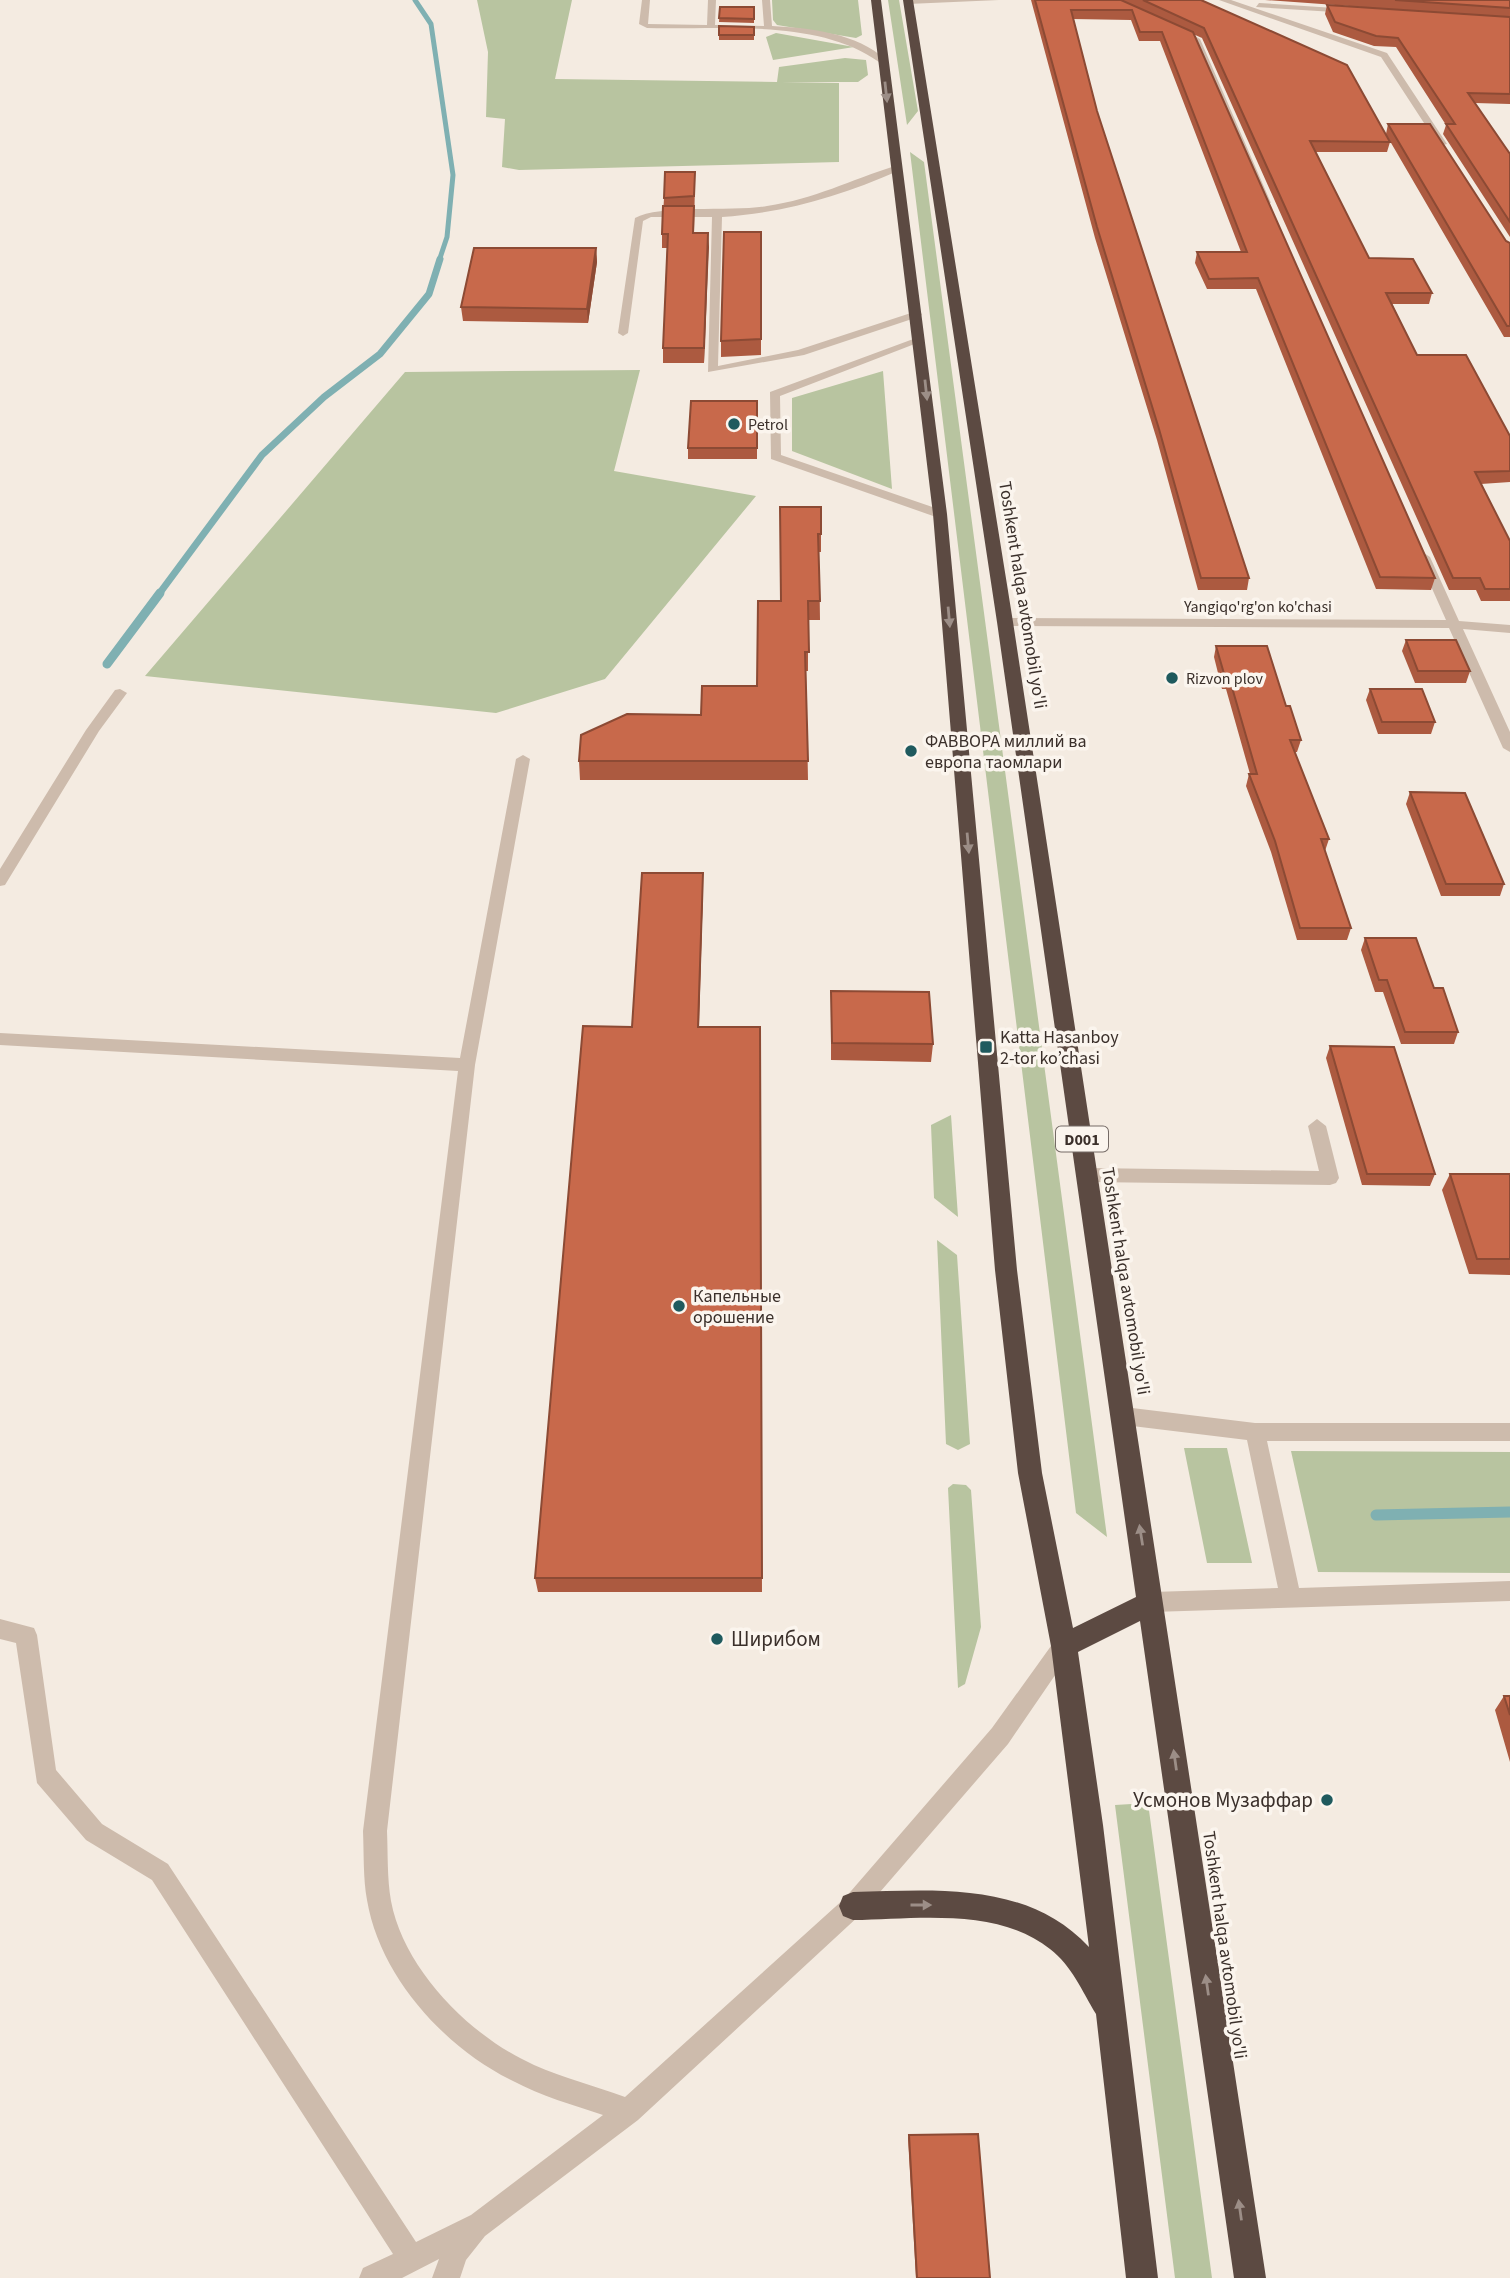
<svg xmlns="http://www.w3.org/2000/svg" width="1510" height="2278" viewBox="0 0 1510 2278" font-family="'Source Sans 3',sans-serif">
<rect width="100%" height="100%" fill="#f4ebe1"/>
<!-- green -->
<path fill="#b8c4a0" d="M477,0h95l-17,79 222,3 2,-15 66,-9 21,2 2,15 -10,7h-76l57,1v79l-320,8 -17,-3 3,-48 -19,-2 2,-65z
M772,0h86l4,35 -6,3 -79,-13 -4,-5z
M888,0h11l19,111 -11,14z
M776,33l78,14 -81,13 -7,-23z
M910,152l14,10 183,1375 -31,-24z
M640,370l-26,101 142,25 -151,183 -109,34 -351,-37 260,-304z
M883,371l9,118 -100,-38v-53z
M951,1115l7,102 -24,-19 -3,-73z
M937,1240l20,15 13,189 -12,6 -12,-6z
M1184,1448h43l25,115h-45z
M1291,1451l219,1v121l-192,-1z
M953,1484l13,1 5,5 10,137 -16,57 -7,4 -10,-200z
M1148,1803l64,475h-37l-60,-473z"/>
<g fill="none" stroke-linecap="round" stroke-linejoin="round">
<!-- stream-far3 -->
<path stroke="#7fb0b2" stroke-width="5" d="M415,0l16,24 22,151 -6,62 -8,24"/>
<!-- stream-far2 -->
<path stroke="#7fb0b2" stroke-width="7" d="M159,594l103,-139 62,-58 56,-43 49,-60 11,-35"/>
<!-- stream-far1 -->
<path stroke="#7fb0b2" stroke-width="9" d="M107,664l53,-71"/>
<!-- stream -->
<path stroke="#7fb0b2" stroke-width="11" d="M1376,1515l134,-3"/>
<!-- minor -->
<path fill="#cdbbac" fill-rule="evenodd" d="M642,0h8l-2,24 59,1 1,-25h8l-1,25 49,1 -2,-26h8l2,26c38,2 85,7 114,34l-7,2c-61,-44 -160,-32 -232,-34l-8,-4z
M905,0h94l-91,4z
M1219,0h12l156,53 60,91 -8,2 -58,-89z
M1259,3l91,6 4,2 -4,2 -94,-6z
M1173,27h6l21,12 71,164 -8,-2 -70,-161 -20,-9z
M895,166l3,1v4c-57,25 -114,42 -176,46l-4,149 80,-16 119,-39 5,3 -1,2 -117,39 -96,17 4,-155h-61l-8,4 -15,112 -5,3 -5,-3 17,-115c25,-14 97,-6 132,-12 48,-7 83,-26 128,-40z
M916,338l9,2 -145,56 1,59 163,56v6h-8l-165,-58 -1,-67z
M1424,553l6,4 29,64 51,4v8l-47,-4 47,103v20l-7,-4 -54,-120 -444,-2 -7,-4 7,-4 441,2 -28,-63z
M120,689l7,4 -28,38 -94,154 -5,1v-17l86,-139 29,-40z
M523,755l7,4 -55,306 -88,766c1,23 0,47 4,70 13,69 80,136 143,164 30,13 61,21 91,32l220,-199 147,-170 64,-89 8,-3 8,3 3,7 -67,98 -147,170 -223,206 -153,116 -19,24 -6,18h-28l7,-19 -37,19h-43l4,-10 30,-14 -241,-374 -66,-40 -49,-57 -21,-140 -16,-4v-20l34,9 3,7 19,135 46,54 66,40 248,378 55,-27 132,-100c-30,-10 -62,-19 -90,-34 -68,-33 -133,-104 -146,-181 -4,-22 -3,-46 -4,-69l95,-760 -458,-26v-12l460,25 56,-299z
M1317,1119l9,7 13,52 -3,5 -6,2 -242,-3 -6,-2 -3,-5 3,-5 6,-2 231,3 -11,-45z
M1124,1407l131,16h255v18h-243l32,147 211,-7v20l-358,11 -8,-3 -3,-7 3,-7 8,-3 126,-4 -31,-148 -123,-15 -7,-3 -3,-6 3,-6z"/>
<!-- highway -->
<path fill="#5c4a42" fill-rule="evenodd" d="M871,0h10l66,514 70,756 25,203 31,155 63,-31 -139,-975 -94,-622h10l100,622 253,1656h-32l-94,-657 -62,31 25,173 55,453h-32l-30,-264c-14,-23 -24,-48 -46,-65 -52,-42 -134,-30 -197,-29l-10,-4 -4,-10 4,-10 10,-4c83,-2 174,-11 236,55l-38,-301 -33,-173 -23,-203 -62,-756z"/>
</g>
<!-- wall -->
<path fill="#ac5a40" d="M1031,0h170l185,134 2,-10 118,117 4,2v94h-6l-117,-201 3,6 -3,10h-72l54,106 63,35 -3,11h-37l25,51 93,81v46l-29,2 29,57v60h-29l-5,-11h-27l-247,-552 -9,-4 242,544 -4,12 -55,-1 -120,-300h-49l-12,-26 2,-11h44l-81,-211h-21l-8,-21 -58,-1 24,92 152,467 -2,12h-49l-41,-150 -62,-202z
M1265,0h245v104l-35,-1 35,51v83l-67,-103 3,-9 -50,-78 -22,-1 -41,-14 -8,-18 2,-9 36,2z
M720,7h34v16l-35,-1z
M719,26l35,1v13h-35z
M695,182l-1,51h14l-4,130h-41v-15l4,-100h-5v-14l2,-36z
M761,232v123l-40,2v-16z
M596,248l1,14 -9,61 -125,-2 -2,-14z
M757,401v58h-69v-11z
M780,507l41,27v18h-2l1,68h-12v51h-2l2,109h-228l-1,-19 122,-46 56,-29 24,-85z
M1406,640l64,31 -4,12h-51l-13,-32z
M1216,646l70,60 15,34 -4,12h-3l35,87 -4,12 26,77 -4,12h-50l-26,-88 -25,-66 3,-12h1l-24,-85h-4l-8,-32z
M1370,689l65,33 -4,12h-53l-12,-34z
M1410,792l94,92 -4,12h-59l-35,-92z
M703,873v17l-4,137h61l2,565h-224l-3,-14 97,-551z
M1365,938l69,50 24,44 -4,12h-53l-18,-52h-8l-14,-42z
M831,991l102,53 -2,18 -100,-2z
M1330,1046l105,128 -5,12 -68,-1 -36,-127z
M1450,1174h60v101l-41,-1 -27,-84z
M1504,1696h6v66l-15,-52z
M909,2135l81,143h-74l-8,-140z"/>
<!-- shaded-wall -->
<path fill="#8c4a34" d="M708,233l1,14 -5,116v-15z
M596,248l1,14 -9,61 -1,-14z
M703,873v17l-5,153v-16z"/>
<!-- building -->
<path fill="#c8694b" stroke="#8c4a34" stroke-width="2" d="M1035,0h86l72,32 242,546 -55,-1 -122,-299 -49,1 -12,-27h50l-85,-220h-22l-8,-22h-61l26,101 152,467h-48l-42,-149 -62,-202z
M1143,0h58l146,65 43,77 -80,-1 59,117 44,1 19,34h-46l31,62h49l44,81v35l-35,1 35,69v48h-25l-5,-11h-27l-249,-550z
M1395,0h115v8z
M1327,5l183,12v77l-42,-1 42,61v68l-64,-98h9l-57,-86 -22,-2 -41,-14z
M720,7h34v12l-35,-1z
M719,26l35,1v8h-35z
M1388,124h42l76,117 4,2v83h-3z
M665,172h30l-1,24 -30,2z
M663,206h31l-1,27h15l-4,115h-41l5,-114h-6z
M724,232h37v107l-40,2z
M474,248h122l-9,61 -126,-2z
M691,401h66v47h-69z
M780,507h41v27h-3l2,67h-12l1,51h-4l3,109h-229l2,-26 46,-21 74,1 1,-29h55l1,-85h23z
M1406,640h50l14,31h-52z
M1216,646h51l19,60h4l11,34h-11l39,99h-8l30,89h-51l-25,-87 -26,-67h8l-28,-97h-4z
M1370,689h52l13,33h-53z
M1410,792l55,1 39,91h-58z
M642,873h61l-5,154h62l2,551h-227l48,-552 49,1z
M1365,938h51l18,50h9l15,44h-53l-18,-52h-8z
M831,991l98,1 4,52 -101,-1z
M1330,1046l64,1 41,127h-68z
M1450,1174h60v85h-33z
M1504,1696h6v19z
M978,2134l12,144h-73l-8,-143z"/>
<!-- one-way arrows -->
<defs><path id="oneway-solid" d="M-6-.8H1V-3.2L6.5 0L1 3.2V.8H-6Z" transform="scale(1.75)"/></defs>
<g fill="#9c8e87">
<use href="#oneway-solid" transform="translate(886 92) rotate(84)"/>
<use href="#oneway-solid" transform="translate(926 390) rotate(84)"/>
<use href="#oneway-solid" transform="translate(949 617) rotate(85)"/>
<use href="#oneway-solid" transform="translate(968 843) rotate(85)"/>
<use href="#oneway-solid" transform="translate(1141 1535) rotate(-99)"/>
<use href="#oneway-solid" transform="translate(1175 1760) rotate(-98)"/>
<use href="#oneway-solid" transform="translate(921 1905)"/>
<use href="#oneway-solid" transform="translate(1207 1985) rotate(-98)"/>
<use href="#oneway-solid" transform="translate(1240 2210) rotate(-98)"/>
</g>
<!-- markers -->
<g fill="#1f5a5e" stroke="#fbf5ee" stroke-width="2.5">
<circle cx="734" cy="424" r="7"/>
<circle cx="1172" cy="678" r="7"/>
<circle cx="911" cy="751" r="7"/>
<rect x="979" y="1040" width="14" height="14" rx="3.5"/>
<circle cx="679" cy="1306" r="7"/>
<circle cx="717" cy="1639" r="7"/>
<circle cx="1327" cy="1800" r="7"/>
</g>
<g text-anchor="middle" stroke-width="7" stroke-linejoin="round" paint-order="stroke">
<!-- far-poi labels -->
<g font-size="16" fill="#3b302b" stroke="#fbf5ee" text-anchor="start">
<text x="748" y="430">Petrol</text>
<text x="1186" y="684">Rizvon plov</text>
</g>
<!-- far-street labels -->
<g font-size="16" fill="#3b302b" stroke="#fbf5ee">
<text x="1258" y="612">Yangiqo'rg'on ko'chasi</text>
</g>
<!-- shield labels -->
<rect fill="#fbf5ee" stroke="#756b66" stroke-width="2" x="1056" y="1126.5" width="52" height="25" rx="5"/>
<g font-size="16" font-weight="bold" fill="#3b302b">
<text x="1082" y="1145">D001</text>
</g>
<!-- street labels -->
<g font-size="18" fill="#3b302b" stroke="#fbf5ee">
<text transform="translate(1023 595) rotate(81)" y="6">Toshkent halqa avtomobil yo'li</text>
<text transform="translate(1126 1281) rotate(81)" y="6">Toshkent halqa avtomobil yo'li</text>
<text transform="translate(1225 1945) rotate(82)" y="6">Toshkent halqa avtomobil yo'li</text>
</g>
<!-- poi labels -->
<g font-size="18" fill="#3b302b" stroke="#fbf5ee" text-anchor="start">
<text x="925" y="747">ФАВВОРА миллий ва<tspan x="925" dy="21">европа таомлари</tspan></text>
<text x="1000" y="1043">Katta Hasanboy<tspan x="1000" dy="21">2-tor ko’chasi</tspan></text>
<text x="693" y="1302">Капельные<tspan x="693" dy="21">орошение</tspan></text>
</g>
<!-- near-poi labels -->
<g font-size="21" fill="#3b302b" stroke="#fbf5ee" text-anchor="start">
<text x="731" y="1646">Ширибом</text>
<text x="1313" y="1807" text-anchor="end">Усмонов Музаффар</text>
</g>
</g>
</svg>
